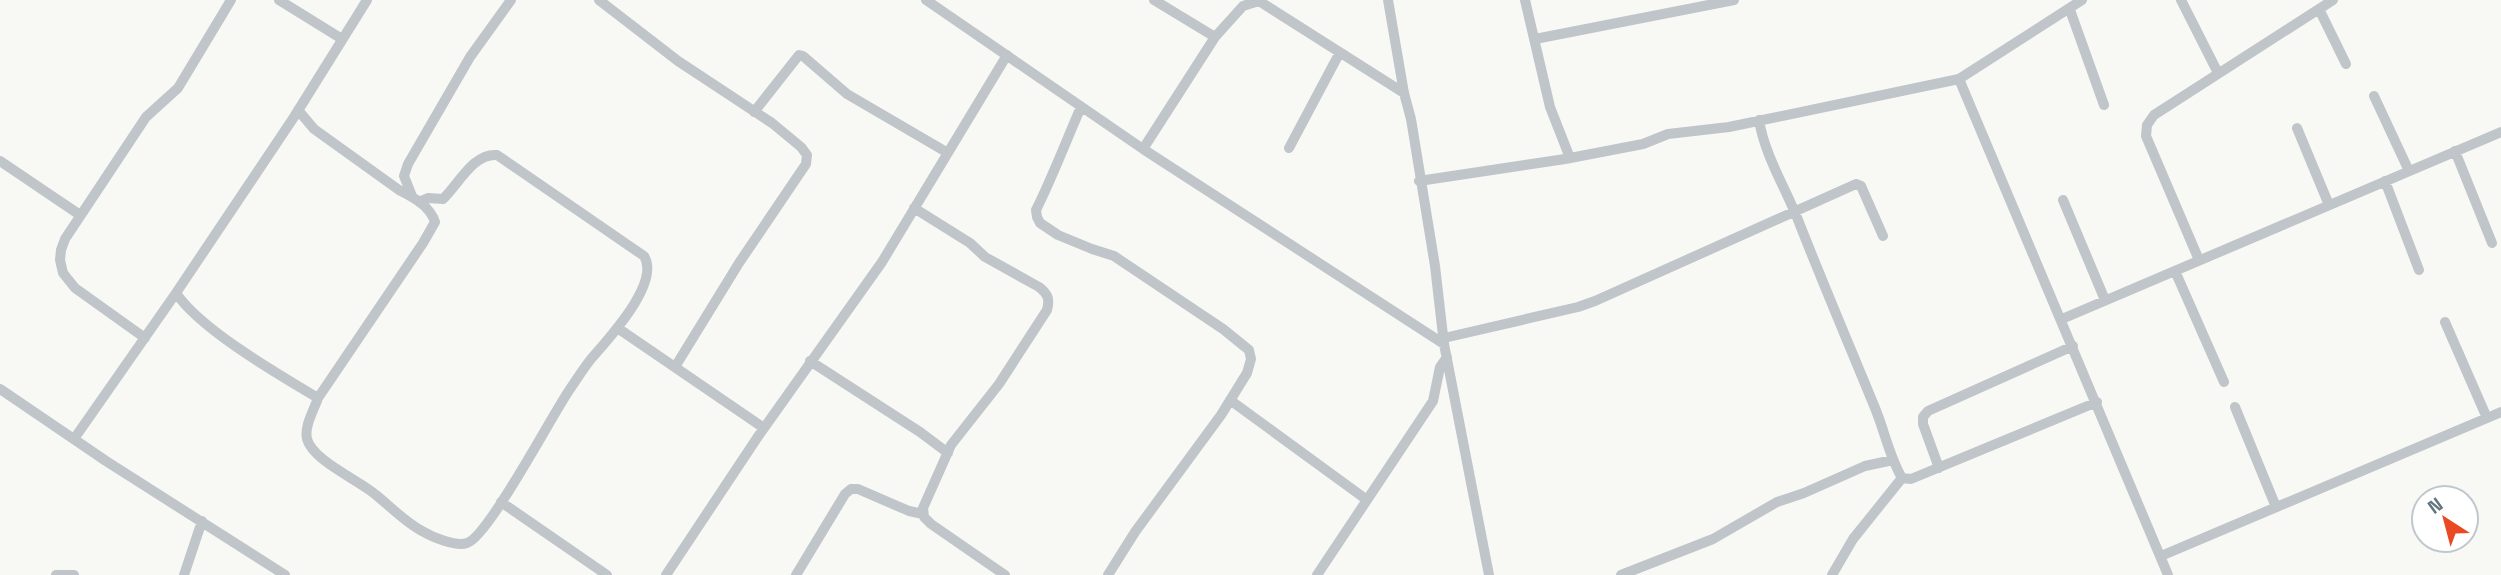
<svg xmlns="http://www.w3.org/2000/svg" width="2501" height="575" viewBox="0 0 2501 575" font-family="'Space Grotesk',sans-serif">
<rect width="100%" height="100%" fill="#f8f8f5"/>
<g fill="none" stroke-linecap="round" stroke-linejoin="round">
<!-- street -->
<path stroke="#c0c5c9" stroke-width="10" d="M279,0l63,39
M599,0l79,61 94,62 29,24 6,8 -1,9 -67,99 -64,104
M926,0l217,149 301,195
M1154,0l61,37
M1388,0l16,93 7,26 24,147 9,78 45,231
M1525,0l25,107 20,51
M2181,0l37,73
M2319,9l27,55
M2070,10l34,95
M1535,39l199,-39
M1959,79l123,-79
M2374,96l35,75
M1081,107c-15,34 -28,69 -45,103l1,7 3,6 18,12 34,14 22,7 109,73 26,21 2,9 -4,14 -26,42 -86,117 -27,43
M754,112l45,-57 4,1 44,38 101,59
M1759,120c6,37 28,70 41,105 24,61 50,122 75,183 10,24 14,48 27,70l9,1 186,-77
M2297,128l32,77
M1289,148l50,-94
M1143,149l72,-112 28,-31 16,-5 145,92
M2455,151l37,92
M0,161l80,54
M1419,181l146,-22 78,-15 25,-10 61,-7 230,-48 209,496
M2385,181l34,89
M412,196l-8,-20 4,-12 62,-107 41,-57
M2063,200l42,100
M914,208l56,35 15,14 54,30c9,7 11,12 8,23l-48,74 -48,61 -28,63 1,9 7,7 74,51
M2199,260l-53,-124 1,-11 7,-10 179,-115
M2175,271l49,111
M176,293c25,37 102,81 142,105l105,-155 12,-21c-5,-16 -22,-25 -36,-32l-85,-61 -16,-19
M2062,319l439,-187
M2445,322l42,96
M619,329l145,99
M145,338l-70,-50 -12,-15 -3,-13 1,-10 4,-11 81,-122 32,-29 53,-88
M1444,338l134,-31 17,-6 261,-117 5,2 22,50
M810,361l110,71 28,21
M0,389l106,72 179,114
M318,398c-4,12 -14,28 -11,41 6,22 52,41 69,56 15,12 29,27 46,36 10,6 34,16 45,12 21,-6 85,-128 103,-154 7,-10 13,-20 21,-30 17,-20 70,-76 53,-103l-147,-101c-24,-2 -38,29 -54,44l-15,-1 -9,4
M1230,400l137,100
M2235,407l41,100
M74,439l102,-146 118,-176 73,-117
M1939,468l-16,-44v-7l5,-6 145,-65
M501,502l106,73
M2161,556l340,-144
M56,575h18
M184,575l18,-54
M666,575l91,-137 125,-176 125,-207
M796,575l49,-81 6,-5h7l51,22 14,3
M1317,575l116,-174 7,-34 7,-10
M1621,575l92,-36 64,-37 27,-9 61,-27 28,-6
M1832,575l21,-36 49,-61"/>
</g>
<!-- north arrow -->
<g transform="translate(2445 519) rotate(324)"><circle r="33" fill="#ffffff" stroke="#c0c8cd" stroke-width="2"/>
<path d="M0-5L12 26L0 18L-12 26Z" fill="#e94923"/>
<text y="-10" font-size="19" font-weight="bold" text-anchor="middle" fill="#627581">N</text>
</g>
</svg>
